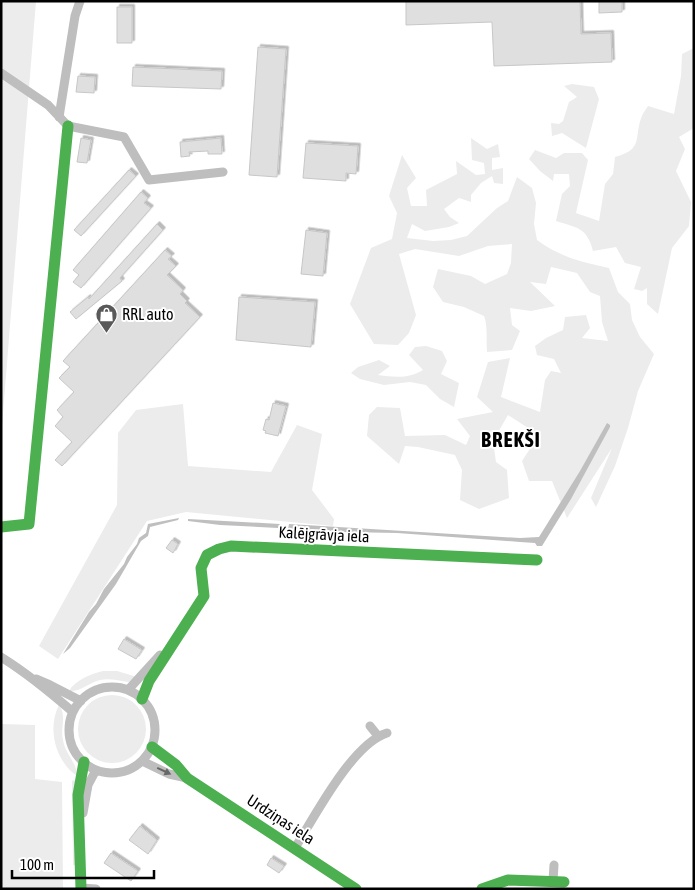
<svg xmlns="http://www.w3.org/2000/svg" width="695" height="890" viewBox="0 0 695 890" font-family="'Asap Condensed',sans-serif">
<defs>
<filter id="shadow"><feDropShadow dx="2.5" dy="-2.5" stdDeviation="0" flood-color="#0004"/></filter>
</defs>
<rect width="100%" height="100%" fill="#fff"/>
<!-- green -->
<path fill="#ececec" d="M1,1h35l-35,437z
M694,48v80l-15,9 6,12 -9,22 15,31 -2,24 -17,22 -14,66 -11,-10v-16l-5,3 -8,-2 7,-22 -16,-4 -9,-16 -23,4c-6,-24 -16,-23 -37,-30l6,-27 8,-8 -1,-12h-15l-1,7 -13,-10 -11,-12 6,-9 21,8 8,-5h18l6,7 -12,53 23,8 6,-37 8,-10 2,-17c30,-8 18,-20 27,-41 1,-3 4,-7 6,-10l26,8 7,-38 1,-22z
M572,84l22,3 5,12 -13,49 -24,-15 -10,3 -1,-13 8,1 4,-3 6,-19 8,-5 -13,-11z
M471,138l16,11 11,-5 2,13 -8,1v12l11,-2v16l-9,-1 -2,-7 -11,7 -10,12v7l-12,-4 -15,11 6,8 9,6 -10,4 -24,4 -13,-7 -5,14 26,3 18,-1 16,-4 30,-28 11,-7 9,-24 15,11 4,15 -2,21 3,16c23,17 44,22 72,28l9,24 12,12 2,16 8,17 14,17 -16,37 -10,37 -13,38 -19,41 -5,-9 21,-50 -45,70 -15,-37h-23l-7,-20 17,-26 -31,-20 -15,26 3,21 11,8 2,28 -30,11 -19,-9 2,-30 -7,-15 -37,-8 -13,-1 -6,18 -32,-28 2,-21 8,-8 23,1 5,28 40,-1 21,10 4,-9 -13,-17 36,-7 -16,-15 11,-35 22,-4 -9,39 39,15 5,-32 6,-9 10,2 -7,-14 -17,-4 -2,-9 11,-8 17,-8 2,-13 21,-2 4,13 -8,10 26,3 -6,-19 -2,-26 -10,-4 -13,-19 -26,-6 -5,17 -16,-2 25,24 -24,5 -21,-3 2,17 8,6 -8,19 -25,2c-1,-12 1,-26 -3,-36l-20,-9 -21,-5 -10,-15 5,-18 33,7 14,8 22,-10 4,-11 1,-19 -24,2 -29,10 -44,-7 -16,5 17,61 -7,18 -11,12 -24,-1 -24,-40 21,-56 21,-9 5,-26 -8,-17 13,-41 14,23 -9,10 4,18h16l-1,-16 31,-16 -1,-13 20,14 9,-1 -1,-11 -12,-3z
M426,346l16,5 5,10 -6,13 18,9 -5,24 -14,-8 -14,-14 -16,-3 -26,3 -24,-6 -9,-6 7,-6 21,-7 11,6 -12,9c17,2 30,4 45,-5l-14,-15 6,-8z
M183,404l5,62 83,6 26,-47 25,9 -10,56 22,29 -1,7 -147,-14 -39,9 -89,138 -19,-13 78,-141 1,-72 18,-23z
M103,671h14l20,6 -8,5c-10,-1 -19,-4 -29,-2 -12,3 -19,12 -31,11 6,-11 22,-17 34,-20z
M78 729a34 34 0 1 1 68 0a34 34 0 1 1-68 0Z
M59,705c8,10 1,23 4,35 2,14 14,22 14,36 -22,-15 -30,-48 -18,-71z
M1,724l34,1v54l27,3 1,107h-62z
M74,780l2,2 1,83h-4l-1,-84z"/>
<!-- water -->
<path fill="#bfbfbf" d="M607,423l3,2v2l-39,72 -29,47h-5l-2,-3 -15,-1 -123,-9 -52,-1 -57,-3 1,-5 231,14 19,-1 41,-66z
M179,518l-1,2 -28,7 -2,9 -7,5 -25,43 -46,64 -7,6 26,-42 7,-8 8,-15 20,-25 3,-7 10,-13 2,-6 7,-5 2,-9z
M188,519l92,5 -2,4 -58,-3 -32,-4z"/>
<!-- building -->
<path fill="#dfdfdf" stroke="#c7c7c7" filter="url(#shadow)" d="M406,1h174l1,33 30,-1 1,29 -118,4 -2,-44 -86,3z
M599,1h23v11l-23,1z
M117,7h15v36h-15z
M258,47l28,2 -9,128 -28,-2z
M133,67l89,4 -1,18 -89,-3z
M78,76l17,1 -1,16 -18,-1z
M81,138l10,2 -4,23 -10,-1z
M221,138l1,16h-14v-3l-19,1 1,4 -9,1 -1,-15z
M306,143l52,3 -2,28 -10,-1v8l-43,-3z
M129,170l7,6 -55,60 -7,-6z
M141,192l7,6 -4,5 7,5 -70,80 -8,-6 6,-7 -6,-5z
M157,224l6,6 -43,48 2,3 -46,38 -6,-7 18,-15 1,2z
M306,230l21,3 -4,43 -22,-2z
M165,250l7,6 -4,3 8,7 -9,9 16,15 -3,4 7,7 -2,2 15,14 -138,149 -7,-6 17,-18 -17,-16 8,-9 -6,-7 17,-18 -15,-14 11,-11 -7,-6z
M239,297l76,5 -4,45 -75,-7z
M273,403l13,3 -8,30 -13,-3 1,-2 -3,-1 3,-11 3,1z
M172,540l6,4 -5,9 -7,-5z
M124,639l18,11 -6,9 -18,-10z
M140,826l17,14 -9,14 -19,-14z
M111,853l27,18 -7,10 -27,-18z
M271,858l13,8 -5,7 -12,-8z"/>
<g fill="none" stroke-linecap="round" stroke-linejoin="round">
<!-- street -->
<path stroke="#bebebe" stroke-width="9" d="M1,73l47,32 20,21 56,11 25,43 74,-8
M59,117l16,-101 5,-15
M1,657c26,16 49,35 72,55
M36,679l14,6 31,16
M69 730a43 43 0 1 1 86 0a43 43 0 1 1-86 0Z
M128,690l32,-35
M370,726l8,10
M142,761l27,13 18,4
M83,813l5,-28 8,-15
M295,848c20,-32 57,-104 92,-115
M553,881l1,-16
M81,888l15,1"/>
<!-- fast -->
<path stroke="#4caf50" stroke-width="11" d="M1,527l28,-3 39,-398
M142,699l7,-18 55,-85 -3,-28 6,-13 12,-6 12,-3 306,14
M152,747l24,18 11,13 169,111
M81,889l-3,-94 6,-33
M482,889l26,-9 56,2"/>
</g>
<!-- one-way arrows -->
<defs><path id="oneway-solid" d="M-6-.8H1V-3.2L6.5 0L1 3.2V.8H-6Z" transform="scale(1.25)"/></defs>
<use fill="#686868" href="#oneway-solid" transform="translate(164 771) rotate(25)"/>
<!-- icons -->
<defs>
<symbol id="shop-pin" viewBox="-11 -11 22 30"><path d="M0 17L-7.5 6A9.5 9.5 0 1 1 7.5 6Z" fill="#595959" stroke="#fff"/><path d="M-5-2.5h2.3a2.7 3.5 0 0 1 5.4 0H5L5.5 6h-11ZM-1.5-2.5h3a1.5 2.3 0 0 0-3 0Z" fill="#fff"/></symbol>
</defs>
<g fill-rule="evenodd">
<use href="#shop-pin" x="94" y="302" width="25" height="34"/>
</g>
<g text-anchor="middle" stroke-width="4" stroke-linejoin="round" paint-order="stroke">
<!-- poi labels -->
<g font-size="16" fill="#000" stroke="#fff" text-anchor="start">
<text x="122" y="320">RRL auto</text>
</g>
<!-- street labels -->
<g font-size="16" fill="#000" stroke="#fff">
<text transform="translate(324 534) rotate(3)" y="6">Kalējgrāvja iela</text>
<text transform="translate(281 819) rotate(33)" y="6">Urdziņas iela</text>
</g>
<!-- district labels -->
<g font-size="21" font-weight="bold" letter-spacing="1" fill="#000" stroke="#fff">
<text x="511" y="447">BREKŠI</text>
</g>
</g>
<!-- border -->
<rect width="695" height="890" fill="none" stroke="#000000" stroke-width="5"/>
<!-- scale -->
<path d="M12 870v8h142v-8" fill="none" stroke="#000000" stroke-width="2.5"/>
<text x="20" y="870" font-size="15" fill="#000000" stroke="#ffffff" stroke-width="4" paint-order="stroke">100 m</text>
</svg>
